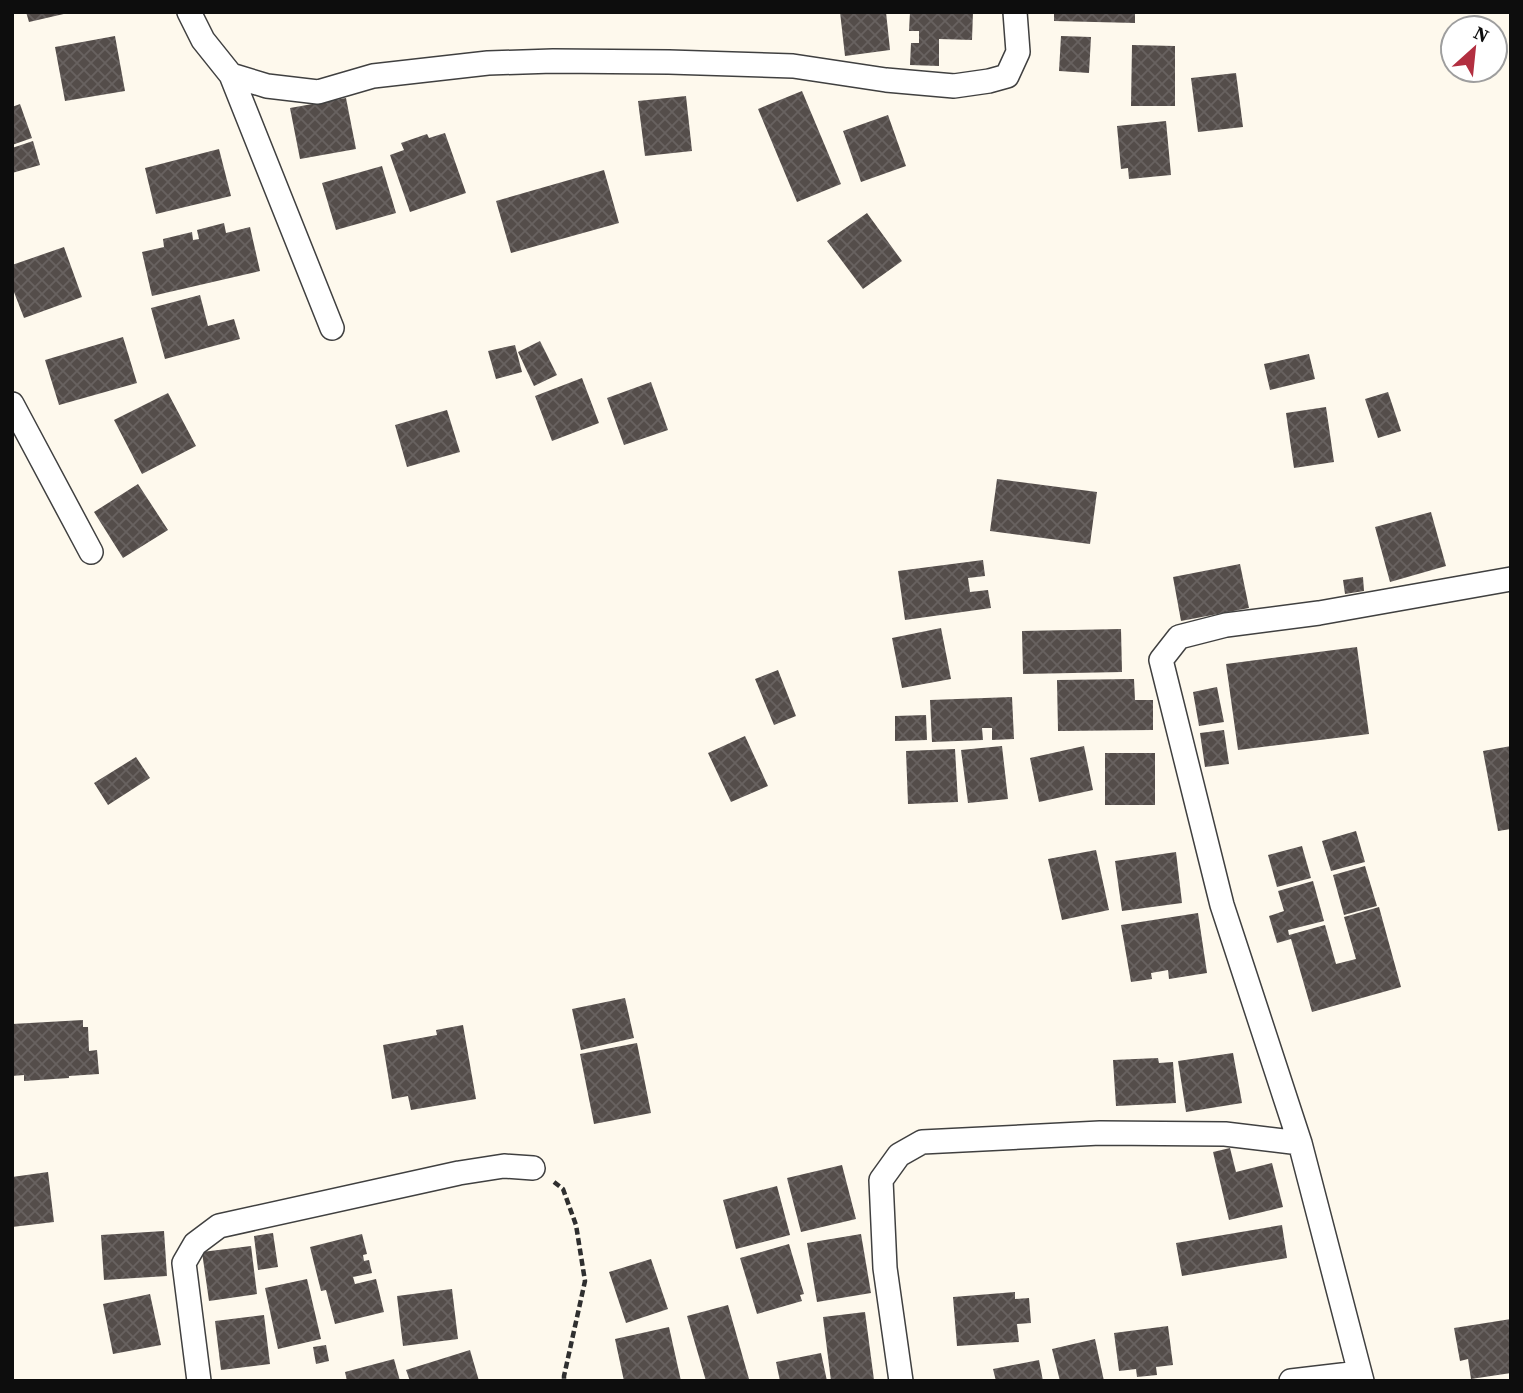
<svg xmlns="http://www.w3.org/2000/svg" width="1523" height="1393" viewBox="0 0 1523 1393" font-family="'Source Serif 4',serif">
<defs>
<pattern id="building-cross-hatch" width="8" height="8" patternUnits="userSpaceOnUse" patternTransform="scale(1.75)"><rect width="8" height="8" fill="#544d4a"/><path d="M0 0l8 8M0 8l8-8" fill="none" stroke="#686260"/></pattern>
</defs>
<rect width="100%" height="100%" fill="#fef9ed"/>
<!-- building -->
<path fill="url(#building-cross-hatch)" d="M26,12h42v1l-39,9z
M840,12h46l4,38 -45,6z
M910,12h63l-1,28 -33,-1v27l-29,-1 1,-22h8v-12h-10z
M1054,12h81v11l-81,-2z
M115,36l10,55 -60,10 -10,-54z
M1061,36l30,1 -2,36 -30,-2z
M1132,45l43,1v60h-44z
M1236,73l7,54 -45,5 -7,-54z
M802,91l39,93 -44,18 -39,-93z
M686,96l6,55 -47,5 -7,-55z
M346,98l10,51 -56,10 -10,-51z
M20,104l12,34 -20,7v-38z
M888,115l18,51 -45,16 -18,-51z
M1166,121l5,54 -42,4 -1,-11 -7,1 -4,-43z
M445,133l21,60 -56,19 -20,-57 14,-5 -3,-7 26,-9 2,4z
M33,141l7,24 -28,8v-25z
M219,149l12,47 -75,18 -11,-46z
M382,166l14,47 -60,17 -14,-47z
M604,170l15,53 -108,30 -15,-52z
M867,213l35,48 -39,28 -36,-48z
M224,223l2,10 24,-6 10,44 -108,25 -10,-44 22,-5 -1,-8 29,-7 1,8 6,-1 -2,-9z
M64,247l18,50 -58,21 -12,-31v-22z
M200,295l8,31 26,-7 6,20 -75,20 -14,-51z
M123,337l14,46 -78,22 -14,-45z
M540,341l17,34 -23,11 -16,-34z
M515,345l7,27 -26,7 -8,-28z
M1309,354l6,25 -45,11 -6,-26z
M582,378l17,45 -47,18 -17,-45z
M651,382l17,48 -44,15 -17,-47z
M1388,392l13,39 -23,7 -13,-39z
M168,393l28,53 -54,28 -28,-54z
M1326,407l8,55 -40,6 -8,-55z
M447,410l13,42 -53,15 -12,-42z
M997,479l100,13 -7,52 -100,-13z
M138,484l30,46 -45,28 -29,-46z
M1431,512l15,54 -56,16 -15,-55z
M983,560l2,16 -17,2 2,14 18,-2 3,18 -86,12 -7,-49z
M1240,564l9,44 -68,13 -8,-44z
M1363,577l1,14 -19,3 -2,-14z
M941,628l10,51 -49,9 -10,-50z
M1121,629l1,43 -99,2 -1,-43z
M1357,647l12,87 -131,16 -12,-86z
M778,670l18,46 -22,9 -19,-46z
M1134,679l1,21h18v30l-95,1 -1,-51z
M1217,687l7,35 -25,4 -6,-34z
M1012,697l2,42 -22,1v-12h-10l1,12 -51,2 -2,-42z
M926,715l1,25 -32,1v-25z
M1224,730l5,34 -24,3 -5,-34z
M745,736l23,50 -37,16 -23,-49z
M1002,746l6,53 -40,4 -7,-53z
M1084,746l9,44 -54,12 -9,-44z
M1511,746v83l-13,2 -15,-80z
M955,749l3,53 -50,2 -2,-53z
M1105,753h50v52h-50z
M136,757l14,21 -42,27 -14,-22z
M1356,831l9,31 -34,9 -9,-30z
M1302,846l9,32 -34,9 -9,-32z
M1096,850l13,60 -47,10 -14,-61z
M1176,852l6,51 -60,8 -7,-50z
M1365,866l12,40 -33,9 -11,-40z
M1313,881l11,40 -36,9 1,5 36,-10 11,39 20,-5 -12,-42 35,-10 22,80 -89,25 -21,-73 -14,4 -8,-27 15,-5 -6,-20z
M1198,913l9,60 -38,6 -1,-9 -17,3 1,6 -21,3 -10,-57z
M625,998l9,40 -53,12 -9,-41z
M83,1020v7h5l1,24 8,-1 2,24 -30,2v2l-45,3v-6l-12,1v-52z
M463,1025l13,74 -65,11 -3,-14 -16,3 -9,-54 54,-10 -1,-5z
M637,1043l14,70 -57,11 -14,-70z
M1233,1053l9,50 -56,9 -8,-51z
M1158,1058l1,5 14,-1 3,41 -60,3 -3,-46z
M1230,1148l6,24 36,-9 11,44 -54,13 -16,-68z
M842,1165l14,54 -55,13 -14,-54z
M48,1172l6,50 -42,5v-50z
M777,1186l13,49 -54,14 -13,-49z
M1282,1225l5,33 -105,18 -6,-33z
M164,1231l3,45 -63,4 -3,-45z
M273,1233l5,34 -20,3 -4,-34z
M362,1234l5,20 -4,1 1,6 5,-1 3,13 -19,4 2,7 21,-5 8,33 -49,12 -9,-34 -5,1 -11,-44z
M861,1234l10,59 -54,9 -10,-59z
M789,1244l15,50 -4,1 2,6 -45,13 -17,-56z
M251,1246l6,48 -48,7 -7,-49z
M651,1259l17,50 -42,14 -17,-51z
M307,1279l14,60 -43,10 -13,-61z
M452,1289l6,50 -55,7 -6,-50z
M1015,1292v7l14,-1 2,25 -14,1 2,18 -62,4 -4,-49z
M150,1294l11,51 -48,9 -10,-50z
M728,1305l21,74 -8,2h-35l-19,-65z
M865,1312l9,68 -43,1 -8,-64z
M264,1315l6,49 -49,6 -6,-49z
M1511,1319v54l-40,6 -3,-20 -8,2 -6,-33z
M1168,1326l5,39 -17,2 1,8 -20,2 -1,-8 -17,2 -5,-38z
M669,1327l12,54h-57l-9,-42z
M1095,1339l9,42h-44l-8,-32z
M326,1345l3,16 -13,3 -3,-17z
M470,1350l9,31h-69l-4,-11z
M821,1353l6,28h-47l-4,-19z
M394,1359l6,22h-53l-2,-9z
M1039,1360l4,21h-47l-3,-12z"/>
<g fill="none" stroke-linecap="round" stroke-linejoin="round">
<defs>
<path id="street" d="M189,12l14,28 28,35 36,11 51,6 55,-16 115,-13 65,-2 116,1 124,4 93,14 68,6 35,-5 18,-5 11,-24 -3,-40
M231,75l101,253
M12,404l79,148
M199,1381l-15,-118 11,-19 24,-18 240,-53 45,-7 29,2
M901,1381l-16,-113 -4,-88 18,-25 23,-13 178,-9 125,1 75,9
M1291,1381l68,-8
M1362,1381l-62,-238 -78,-238 -61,-245 18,-23 47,-12 93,-12 192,-34"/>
</defs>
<!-- street casing -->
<use href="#street" stroke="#404040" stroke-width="26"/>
<!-- path -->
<path stroke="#2f2f2f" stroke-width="4.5" stroke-dasharray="7 3.5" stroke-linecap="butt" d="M554,1182l9,7 13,36 9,56 -21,95v5"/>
<!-- street -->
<use href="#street" stroke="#fff" stroke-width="23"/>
</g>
<!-- border -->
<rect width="1523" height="1393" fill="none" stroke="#0d0d0d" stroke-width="28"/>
<!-- north arrow -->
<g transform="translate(1474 49) rotate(27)"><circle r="33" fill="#ffffff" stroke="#9e9e9e" stroke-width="2"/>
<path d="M0-5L12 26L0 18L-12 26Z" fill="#b22f40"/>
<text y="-10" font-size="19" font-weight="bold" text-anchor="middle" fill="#0d0d0d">N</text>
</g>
</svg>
